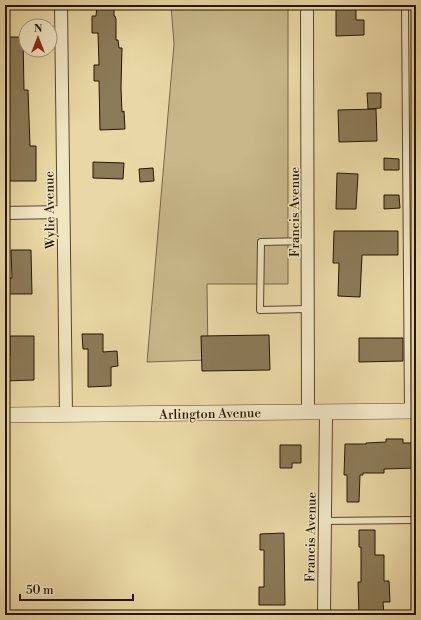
<svg xmlns="http://www.w3.org/2000/svg" width="421" height="620" viewBox="0 0 421 620" font-family="'Libre Bodoni',serif">
<rect width="100%" height="100%" fill="#e9d8a5"/>
<filter id="stains"><feTurbulence type="fractalNoise" baseFrequency=".005" numOctaves="4"/><feColorMatrix values="0 0 0 0 .2 0 0 0 0 .09 0 0 0 0 .02 0 0 0 .5 -.17"/></filter>
<radialGradient id="worn" r=".72"><stop offset=".6" stop-color="#630" stop-opacity="0"/><stop offset="1" stop-color="#630" stop-opacity=".3"/></radialGradient>
<!-- green -->
<path fill="#c8b789" stroke="#776646" d="M171,5h117v279h-81l1,76 -61,2 27,-318z"/>
<!-- building -->
<path fill="#8b7a57" stroke="#261403" d="M97,5h17v11h1l1,3v21h2l1,8h3l-1,40 1,24 2,-1 1,18 -25,1 -1,-49h-5v-16h5l-1,-32h-6v-17h4z
M356,7v13h8v15l-28,1v-28z
M8,37h15l1,53h4l2,56h6v35h-31v-116h3z
M367,93h14v15l-13,1z
M376,109l1,32 -38,1 -1,-32z
M384,158l15,1v11h-15z
M93,162l31,1 -1,16 -30,-1z
M153,168l1,13 -14,1 -1,-13z
M337,173l21,1 -2,35h-20z
M384,195h15l1,13 -16,1z
M334,231h64v24h-36l-2,42 -22,-1 1,-33h-6z
M11,250h20l1,44h-27v-16h7z
M82,334h21v18l14,-1 1,15 -7,1v19l-23,1v-38h-5z
M269,335l1,35 -68,1 -1,-35z
M10,336h24v44l-29,1v-25h5z
M416,337v24h-4v-23z
M359,338h44v23l-44,1z
M386,439h17v4h13v25l-32,1v4h-21v2h-3l-1,27h-12v-27h-3l1,-31h21v-1l20,-1z
M280,445h21v18h-9v5h-12z
M359,530h16v25h9v26h5l1,21h-7l1,13h-25l-1,-33h3v-35h-2z
M284,533l1,72h-26v-18h5v-37h-4v-16z"/>
<g fill="none" stroke-linecap="round" stroke-linejoin="round">
<defs>
<path id="service" d="M405,5l3,406
M308,241l-47,1 -1,68 48,-1
M325,521l91,-1"/>
<path id="minor" d="M61,5l5,410
M307,12l1,400
M5,213l58,-1
M324,615l2,-203"/>
<path id="tertiary" d="M5,415l411,-4"/>
</defs>
<!-- service casing -->
<use href="#service" stroke="#57452c" stroke-width="8"/>
<!-- minor casing -->
<use href="#minor" stroke="#57452c" stroke-width="14"/>
<!-- tertiary casing -->
<use href="#tertiary" stroke="#57452c" stroke-width="16"/>
<!-- service -->
<use href="#service" stroke="#f1e6c4" stroke-width="6"/>
<!-- minor -->
<use href="#minor" stroke="#f1e6c4" stroke-width="12"/>
<!-- tertiary -->
<use href="#tertiary" stroke="#f1e6c4" stroke-width="15"/>
</g>
<g text-anchor="middle" stroke-width="3" stroke-linejoin="round" paint-order="stroke">
<!-- street labels -->
<g font-size="13" fill="#261403" stroke="#f1e6c4">
<text transform="translate(49 210) rotate(-91)" y="5">Wylie Avenue</text>
<text transform="translate(294 212) rotate(-90)" y="5">Francis Avenue</text>
<text transform="translate(210 413) rotate(-1)" y="5">Arlington Avenue</text>
<text transform="translate(310 537) rotate(-89)" y="5">Francis Avenue</text>
</g>
</g>
<!-- margin -->
<rect width="421" height="620" fill="none" stroke="#e9d8a5" stroke-width="20"/>
<rect x="6" y="6" width="409" height="608" fill="none" stroke="#261403" stroke-width="2"/>
<rect x="10" y="10" width="401" height="600" fill="none" stroke="#261403"/>
<!-- north arrow -->
<g transform="translate(38 38)"><circle r="19" fill="#f1e6c4" stroke="#a09277"/>
<path d="M0-3L7 15L0 10L-7 15Z" fill="#8f2418"/>
<text y="-6" font-size="11" font-weight="bold" text-anchor="middle" fill="#261403">N</text>
</g>
<!-- scale -->
<path d="M20 594v6h113v-6" fill="none" stroke="#261403" stroke-width="2"/>
<text x="26" y="594" font-size="12" fill="#261403" stroke="#f1e6c4" stroke-width="3" paint-order="stroke">50 m</text>
<rect width="100%" height="100%" filter="url(#stains)"/>
<rect width="100%" height="100%" fill="url(#worn)"/>
</svg>
